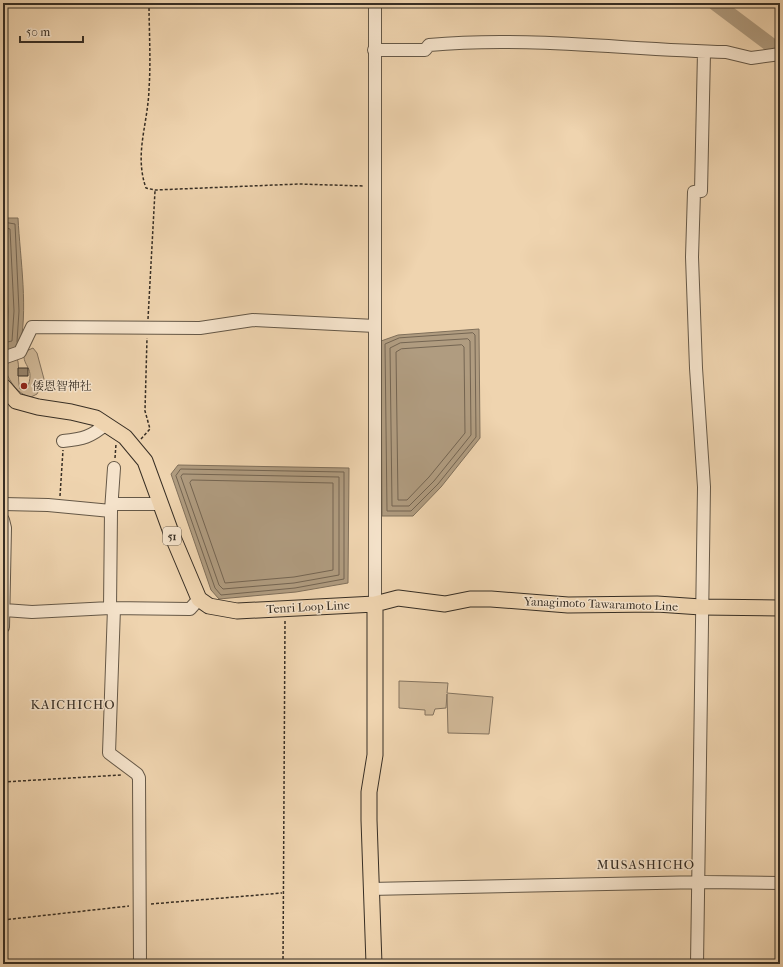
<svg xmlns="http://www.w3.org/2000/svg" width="783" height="967" viewBox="0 0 783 967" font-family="'IM FELL French Canon','Noto Serif JP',serif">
<rect width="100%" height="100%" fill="#efd4af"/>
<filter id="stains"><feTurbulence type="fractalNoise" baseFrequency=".005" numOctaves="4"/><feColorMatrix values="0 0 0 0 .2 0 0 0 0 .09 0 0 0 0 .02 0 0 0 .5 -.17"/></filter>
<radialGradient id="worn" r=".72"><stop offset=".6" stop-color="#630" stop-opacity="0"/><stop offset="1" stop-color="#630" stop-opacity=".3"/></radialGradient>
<!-- green -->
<path fill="#d0b897" stroke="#84735e" d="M33,348l4,5 7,26 -7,15 -6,3c-14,-2 -25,-20 -27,-33l7,-7 6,2c3,4 0,21 3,30h7c9,-23 -5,-21 -3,-37z
M399,681l49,2 -1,10 46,4 -4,37 -41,-1 -1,-39 -1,14 -11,1 -2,6h-8v-5l-26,-2z"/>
<!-- water -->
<path fill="#b09c80" stroke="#80705b" d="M3,218h15c2,40 11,94 1,132l-16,2z
M479,329l1,109 -39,49 -28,29h-31l-1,-175 17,-6z
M178,465l171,3 -1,115 -52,9 -77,7 -8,-9 -40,-116z"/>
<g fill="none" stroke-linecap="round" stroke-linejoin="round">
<!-- shore -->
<path stroke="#746552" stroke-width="1" d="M3,222l12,2 4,87 -2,31
M3,227l7,2 4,82 -2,30 -9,2
M3,233l5,78 -1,24 -4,2
M473,333l2,2 1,102 -38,47 -27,27h-24l-2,-167 14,-6z
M468,339l2,2 1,94 -37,46 -25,25h-17l-2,-158 10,-5z
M462,345l2,2 1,86 -36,44 -22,23h-9l-2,-148 5,-3z
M181,469l163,3v107l-49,9 -74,7 -6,-7 -39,-112z
M183,474l156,3v98l-45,8 -71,6 -4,-4 -38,-108z
M192,480l141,3v87l-39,7 -69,6 -35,-100z"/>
<!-- river -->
<path stroke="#b09c80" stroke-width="15" d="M715,3l65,49"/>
</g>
<!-- building -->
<path fill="#97846c" stroke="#372e24" d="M18,368h10v8h-10z"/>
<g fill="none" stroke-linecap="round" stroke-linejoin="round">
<defs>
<path id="minor" d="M375,3v601
M374,50h51l4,-5c99,-9 198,5 297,7l25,6 29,-4
M3,358l17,-6 12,-25 168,1 53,-8 122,6
M63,441c20,-2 28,-4 43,-17
M3,504l45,1 63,6
M112,504h48
M3,520l2,8 -2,99
M110,608l1,-97 3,-43
M114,608l-5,145 28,21 2,4 1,186
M4,610l28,2 78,-4 80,1 9,-10
M370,889l335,-7 75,1
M697,964l7,-477 -8,-119 -4,-111 2,-65 7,-1 3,-139"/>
<path id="major" d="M3,386l13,15 22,6 33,5 25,6 29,19 20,24 27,74 27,64 10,7 28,5 138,-7 23,-6 47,6 25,-5h21l77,6 89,-1 44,3 79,1
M374,964l-5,-144v-28l6,-37v-151"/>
</defs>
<!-- minor casing -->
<use href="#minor" stroke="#655847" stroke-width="14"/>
<!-- major casing -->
<use href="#major" stroke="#372e24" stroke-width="17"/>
<!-- path -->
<path stroke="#372e24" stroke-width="1.5" stroke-dasharray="3 2" stroke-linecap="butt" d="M149,3c0,28 2,57 0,86 -1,35 -15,65 -3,99l9,2 144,-6 65,2
M148,319l7,-128
M141,439l9,-10 -5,-18 2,-73
M115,458l1,-14
M60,496l3,-46
M3,782l118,-7
M151,904l131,-11
M3,920l126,-14
M283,964l2,-344"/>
<!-- minor -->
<use href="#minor" stroke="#f5e3cb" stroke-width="12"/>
<!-- major -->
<use href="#major" stroke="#efd4af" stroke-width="15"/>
</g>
<!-- markers -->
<circle fill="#8f2418" stroke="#f5e3cb" stroke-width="1.5" cx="24" cy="386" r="4"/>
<g text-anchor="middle" stroke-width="3" stroke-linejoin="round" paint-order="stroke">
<!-- shield labels -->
<rect fill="#f5e3cb" stroke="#706456" stroke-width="1" x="163" y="527" width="18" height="18" rx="3"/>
<g font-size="11" font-weight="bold" fill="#372e24">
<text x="172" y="540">51</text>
</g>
<!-- poi labels -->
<g font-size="12" fill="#372e24" stroke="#f5e3cb" text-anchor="start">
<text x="32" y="390">倭恩智神社</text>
</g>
<!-- street labels -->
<g font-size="12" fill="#372e24" stroke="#f5e3cb">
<text transform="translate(601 604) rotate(2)" y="4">Yanagimoto Tawaramoto Line</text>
<text transform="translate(308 607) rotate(-3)" y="4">Tenri Loop Line</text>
</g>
<!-- neighbourhood labels -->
<g font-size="13" letter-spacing="1" fill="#372e24" stroke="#f5e3cb">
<text x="73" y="709">KAICHICHO</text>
<text x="646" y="869">MUSASHICHO</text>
</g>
</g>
<!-- margin -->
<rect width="783" height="967" fill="none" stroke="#efd4af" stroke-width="16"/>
<rect x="4" y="4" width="775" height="959" fill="none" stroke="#372e24" stroke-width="2"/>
<rect x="8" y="8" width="767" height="951" fill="none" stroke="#372e24"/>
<!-- scale -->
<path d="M20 36v6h63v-6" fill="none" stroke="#372e24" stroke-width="2"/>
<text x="26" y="36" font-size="12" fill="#372e24" stroke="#f5e3cb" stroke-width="3" paint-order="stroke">50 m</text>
<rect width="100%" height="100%" filter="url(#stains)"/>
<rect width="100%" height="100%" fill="url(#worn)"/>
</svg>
